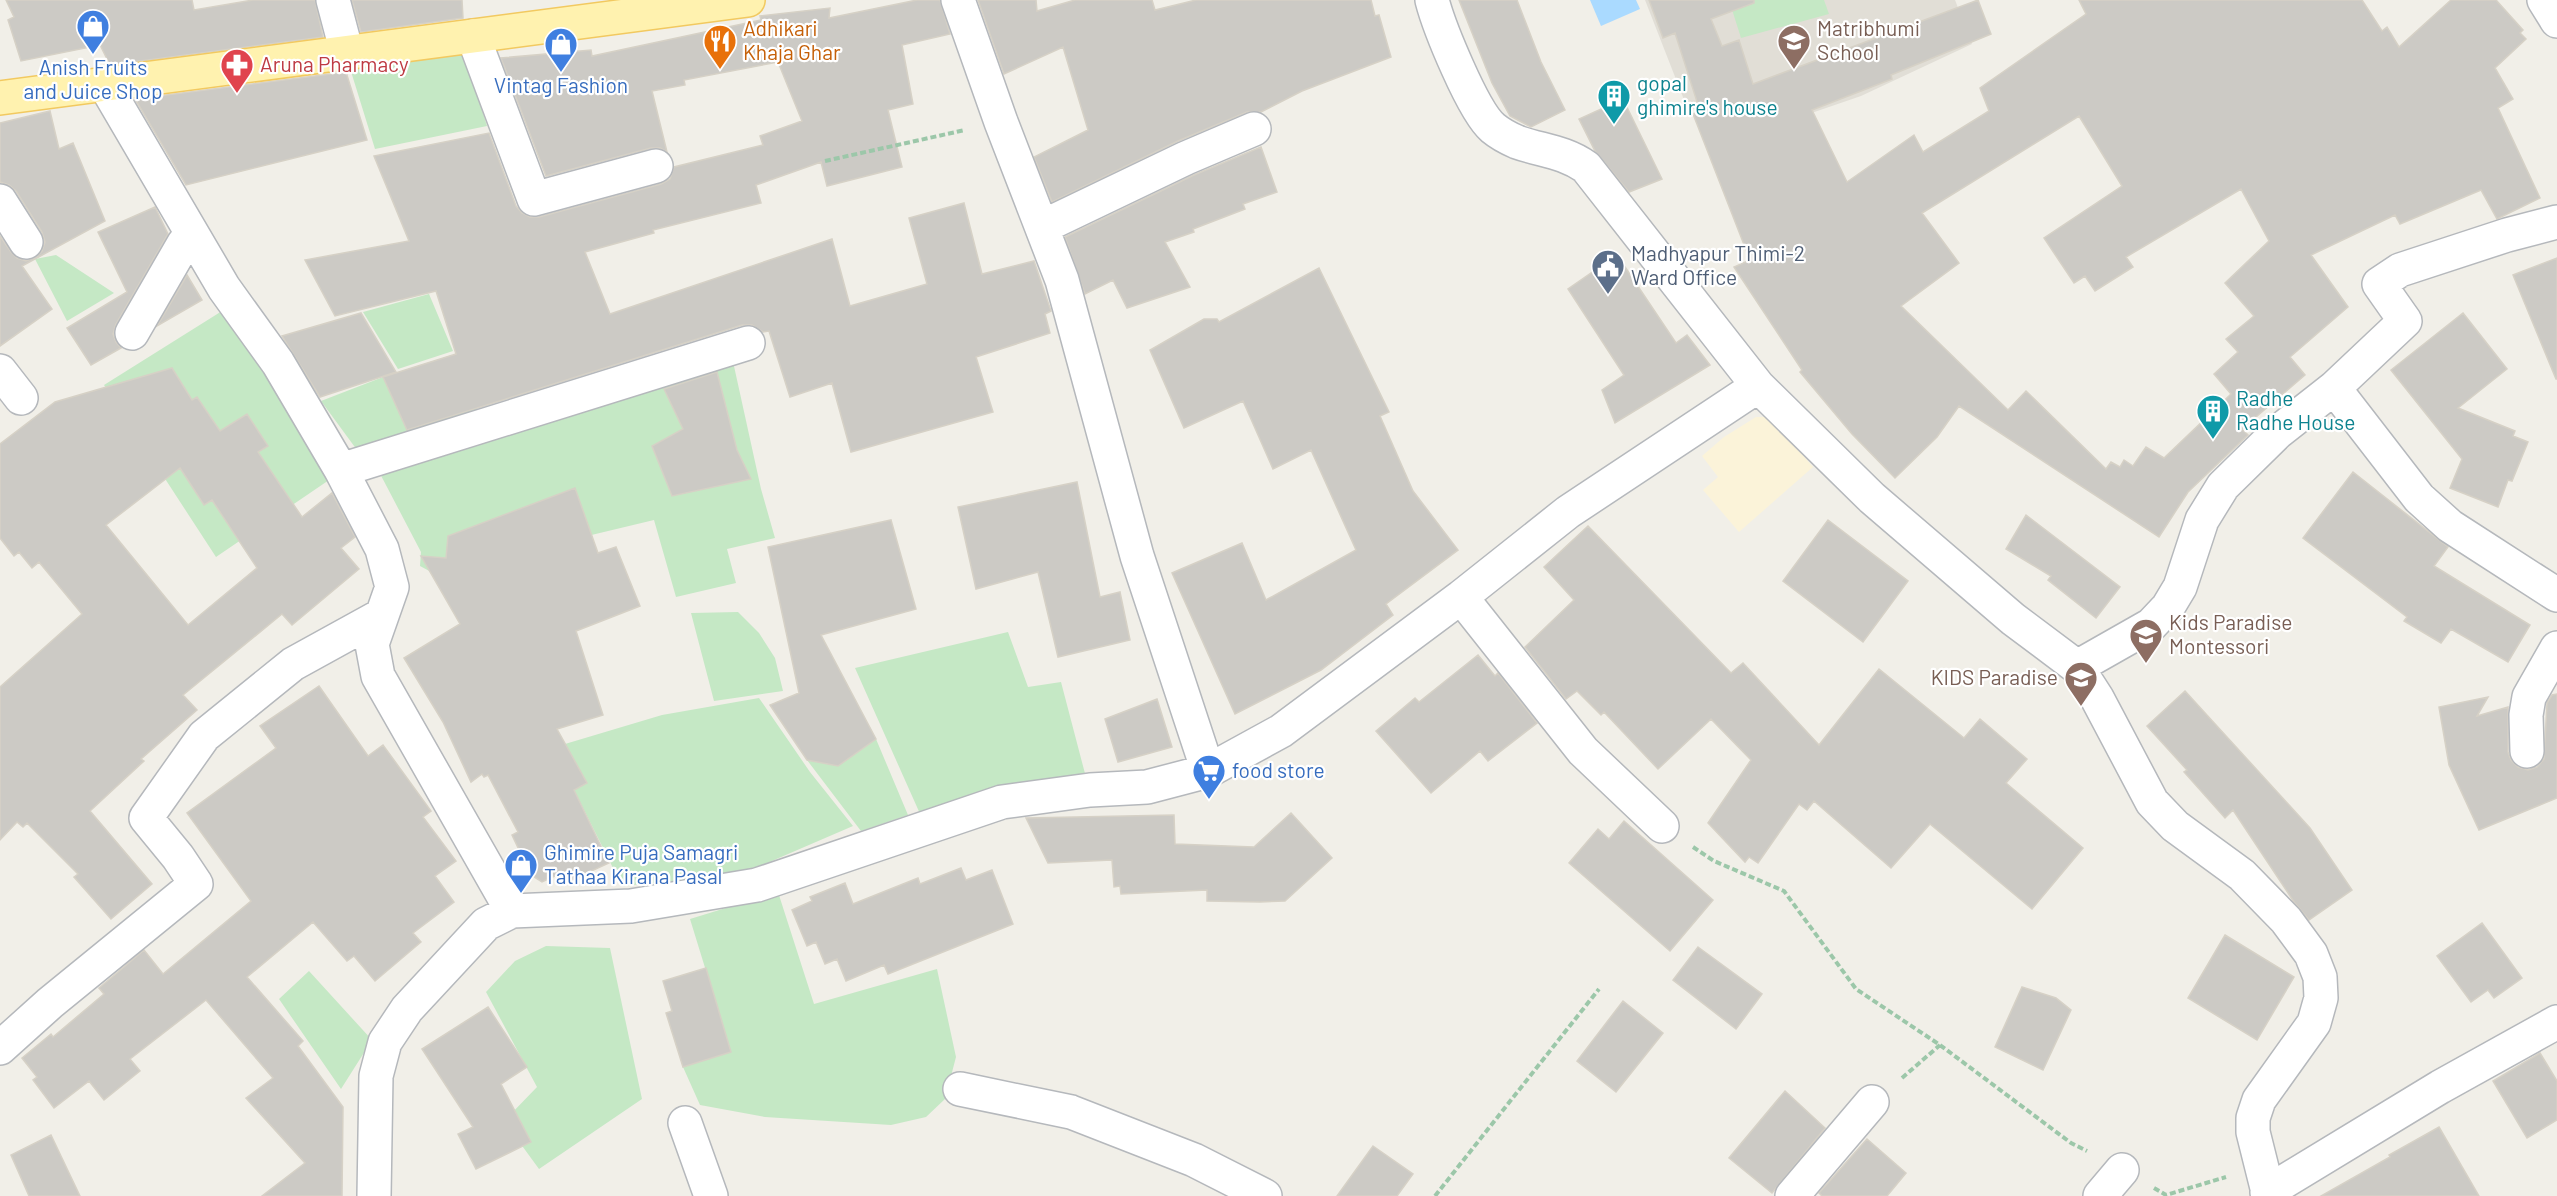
<svg xmlns="http://www.w3.org/2000/svg" width="2557" height="1196" viewBox="0 0 2557 1196" font-family="Barlow,sans-serif">
<rect width="100%" height="100%" fill="#f1efe8"/>
<!-- education -->
<path fill="#e1ded6" d="M1645,0h310l17,44 -111,52 -96,33 -27,-28 -50,9z"/>
<!-- green -->
<path fill="#c5e8c5" d="M1729,0h95l5,14 -88,24z
M464,50l23,76 -112,23 -26,-84z
M56,255l58,38 -47,28 -32,-62z
M429,294l24,57 -55,18 -35,-57z
M230,306l102,172 -116,79 -112,-172z
M452,355l28,63 -123,32 -36,-49 62,-24z
M732,357l29,132 14,49 -48,11 9,34 -60,14 -22,-77 -221,53 -13,-7 1,-14 -45,-86z
M738,612l21,21 16,25 8,33 -69,10 -23,-88z
M1008,632l20,55 33,-5 27,103 -167,31 -66,-148z
M842,675l34,64 32,76 -47,16 -54,-71 -37,-55z
M759,698l51,74 43,54 -93,40 -48,12 -90,8 -48,-96 13,-7 -22,-39 97,-29z
M778,892l36,112 123,-35 19,88 -11,42 -19,18 -35,8 -126,-8 -65,-12 -17,-38 48,-15 -41,-133z
M546,946l64,2 32,151 -103,70 -35,-48 33,-34 -51,-95 29,-31z
M309,971l63,69 -31,49 -62,-90z"/>
<!-- sand -->
<path fill="#fbf3d9" d="M1756,417h14l43,50 -74,65 -36,-42 15,-13 -16,-21 22,-19z"/>
<!-- water -->
<path fill="#aadaff" d="M1590,0h46l4,9 -39,17z"/>
<!-- building -->
<path fill="#cccac5" stroke="#d6d1c6" stroke-width="1.5" fill-rule="evenodd" d="M6,0h186l2,10 59,-10h62l8,37 -213,28 -10,-20 -79,16 -13,-41 6,-3z
M352,0h110l1,18 -102,14z
M917,0h23l10,34 -48,11 11,59 -25,6 14,57 -75,19 -6,-24 -65,23 5,18 -108,27 1,3 -69,19 25,62 222,-75 18,67 77,-22 -18,-66 55,-15 18,71 52,-13 17,50 -6,3 5,19 -74,24 17,55 -142,40 -19,-69 -42,14 -21,-66 -6,1 -11,-7h-10l-335,105 -24,-53 73,-23 -20,-63 -101,25 -30,-56 104,-19 -35,-85 115,-23 27,73 6,7 8,4h9l122,-33 9,-5 4,-12 89,-22 -3,-9 42,-15 -24,-59 -94,18 1,5 -33,6 15,61 -7,-4h-9l-105,28 -45,-118 90,-8 1,6 169,-36 -1,-4 70,-8 -1,10z
M978,0h58l1,11 38,-11h77l3,10 41,-10h175l4,16 4,-1 12,42 -89,34 -41,21h-14l-69,29 -126,61 -18,-45 54,-27 -25,-83 -59,27z
M1459,0h58l24,62 24,48 -34,17 -21,-11 -18,-33z
M1649,0h105v3l-43,16 11,27 17,-6 14,44 225,-84 13,34 -100,41 1,4 -80,31 35,72 67,-47 9,17 66,-41 -9,-23 106,-74 -7,-14h283l20,31 5,-4 12,20 52,-47h45l27,30 -3,3 6,6 -31,29 18,31 -15,9 42,90 -43,21 -16,-29 -81,34 -5,-9 -84,40 37,52 -58,50 15,18 -63,54 6,6 -60,57 -29,45 -200,-131 -22,31 -42,41 -43,-44 -52,-62 2,-2 -68,-103 16,-7 -57,-146 7,-3 -25,-78 -12,5zM2079,116l43,70 -78,52 30,45 11,-7 10,15 38,-24 -7,-10 115,-68 28,52 -44,42 29,33 -28,23 12,13 -24,22 17,20 -67,64 -18,-11 -13,19 -9,-6 -4,7 -9,-5 -5,7 -80,-78 -18,19 -107,-104 58,-43 -37,-50z
M346,72l21,68 -181,45 -51,-86z
M1623,99l39,80 -33,13 -34,-41 -16,-32z
M50,111l9,38 14,-6 32,78 -83,45 30,43 -52,37v-110l11,16 6,6 9,3 10,-4 6,-6 3,-9 -3,-10 -26,-41 -7,-6 -9,-3v-59z
M1261,147l16,45 -34,12 2,5 -52,20 1,3 -29,10 25,45 -63,21 -14,-28 -28,14 -20,-57 129,-62z
M155,207l13,27 -52,90 -3,10 3,8 5,6 -30,17 -24,-37 60,-36 -29,-60z
M1617,255l59,88 11,-8 23,30 -95,58 -13,-33 22,-15 -56,-86z
M2557,258v121h-1l-43,-104z
M1319,268l70,144 -9,4 33,75 45,59 -72,54 7,11 -72,55 -86,44 -63,-141 70,-30 24,57 90,-50 -45,-100 -38,19 -30,-68 -59,27 -34,-78 54,-31h13l2,3z
M187,275l15,25 -45,26z
M361,313l35,59 -76,25 -38,-61z
M2463,313l44,56 -49,39 57,23 -2,5 15,6 -16,39 -4,-1 -10,27 -48,-19 12,-29 -71,-89z
M172,368l20,32 5,-3 23,34 27,-17 21,32 -10,6 44,65 30,-24 23,44 -14,11 18,21 -67,56 -10,-11 -99,81 14,15 -56,49 3,2 -54,50 62,73 -41,35 -37,-42 4,-3 -51,-51 -4,4 -6,-5 -17,18v-153l82,-73 -43,-52 -7,6 -13,-16 -5,4 -14,-18v-94l55,-42zM180,468l24,37 8,-5 45,68 -69,57 -82,-100z
M717,372l20,78 14,29 -79,17 -20,-50 31,-17 -19,-40z
M2353,472l95,75 -14,19 96,59 -22,37 -57,-33 -10,14 -37,-22 3,-4 -104,-79z
M1077,482l23,115 20,-5 10,48 -72,17 -20,-85 -62,17 -18,-82z
M575,488l23,65 18,-6 24,59 -64,25 27,84 -46,14 30,54 -13,7 35,73 -48,22 -4,-10 -15,7 -11,-7 -19,-40 6,-3 -30,-57 -4,2 -2,-3 -11,8 -28,-60 -39,-64 56,-34 -39,-68 25,2 2,-22z
M2026,515l94,72 -24,31 -48,-38 3,-4 -45,-27z
M891,520l25,89 -95,26 55,104 -38,27 -31,-6 -37,-55 29,-12 -31,-146z
M1828,520l80,61 -45,61 -80,-61z
M1588,526l143,147 12,-10 76,82 60,-76 85,69 16,-19 47,40 -21,24 77,65 -51,61 -102,-85 -39,44 -77,-67 -7,9 -8,-6 -41,59 -9,-6 -4,5 -37,-39 43,-63 -40,-41 -53,50 -54,-57 -3,3 -24,-24 -11,8 -41,-52 49,-47 -30,-33z
M1478,655l17,21 3,-3 39,50 -49,38 -8,-10 -49,42 -55,-62 39,-33 4,4z
M319,686l49,70 15,-11 48,66 -8,6 33,44 -21,15 19,26 -41,31 8,9 -46,39 -21,-25 -7,5 -34,-39 -66,55 56,64 -5,5 45,61 -1,89h-80l43,-33 -59,-65 27,-20 -67,-78 -76,59 10,12 -36,29 -15,-19 -35,27 -21,-28 4,-3 -15,-19 29,-24 2,3 51,-43 -5,-6 45,-38 19,24 88,-73 -64,-88 89,-65 -16,-22z
M2185,691l125,137 42,62 -43,30 -15,-18 -61,-92 -8,8 -41,-46 3,-2 -40,-44z
M2557,694v104l-78,32 -30,-65 -10,-58 49,-10 -11,19 31,-9v45l3,8 7,7 10,3 9,-3 7,-8 3,-56 5,-8z
M1157,699l15,48 -54,15 -13,-43z
M1291,813l41,45 -47,43 -25,1 -53,-1v-11l-86,4 -1,-8 -6,1 -2,-27 -64,3 -22,-45 148,-3 1,29 79,3z
M1624,821l89,79 -43,51 -101,-88 29,-34 11,10z
M961,868l5,12 26,-10 21,54 -125,50 -4,-9 -38,16 -9,-22 -12,5 -9,-22 -9,4 -15,-36 20,-9 -2,-4 35,-14 8,21 65,-26 2,6z
M2482,923l40,55 -28,20 -6,-8 -17,12 -34,-46z
M2225,935l69,42 -37,63 -69,-42z
M1698,947l64,47 -26,35 -63,-49z
M706,968l25,84 -48,15 -17,-54 6,-2 -9,-30z
M2022,987l34,11 15,12 -28,60 -48,-23z
M1623,1001l40,32 -47,59 -39,-31z
M488,1007l39,60 -26,17 30,58 -55,27 -18,-35 15,-7 -51,-78z
M2540,1053l17,28v39l-30,18 -34,-57z
M1785,1091l40,37 -53,65 -43,-35z
M2439,1127l40,69h-158l69,-39 -1,-2z
M51,1135l29,61h-51l-18,-41z
M1867,1139l39,34 -19,23h-65l-3,-3z
M1373,1146l40,28 -16,22h-60z"/>
<g fill="none" stroke-linecap="round" stroke-linejoin="round">
<defs>
<path id="minor" d="M333,0l14,53
M958,0l43,122 61,158 75,276 71,215
M1432,0c7,27 41,111 61,128 6,5 17,11 24,14 25,9 46,9 69,25l172,219 114,112 141,121 64,48 20,31 55,104 23,24 67,49 44,45 25,34 9,23 1,21 -7,25 -55,77 -6,18v14l16,64
M2544,0l13,21
M473,36l61,163 122,-33
M105,85l119,203 54,75 63,107 41,79 10,38 -20,57 6,32 134,235
M0,201l26,41
M1042,227l144,-69 68,-29
M132,333l52,-90
M0,371l21,27
M2334,388l71,-67 -26,-37 21,-14 107,-35 50,-13
M341,470l407,-127
M1461,597l122,154 79,75
M2077,667l74,-42 17,-18 12,-20 22,-67 21,-34 55,-54 56,-44 85,110 31,28 107,69
M2527,751l-1,-36 3,-18 28,-49
M0,1048l50,-45 146,-119 -18,-27 -32,-39 58,-82 89,-72 89,-49
M960,1089l111,23 123,48 71,36
M685,1123l26,73
M2267,1192l173,-105 117,-65
M374,1196l2,-120 9,-34 22,-33 79,-85 26,-13 119,-5 126,-21 245,-83 88,-12 57,-3 61,-16 73,-40 180,-134 107,-85 190,-126
M1792,1196l80,-94
M2100,1196l22,-26"/>
<path id="major" d="M0,98l748,-98"/>
</defs>
<!-- minor casing -->
<use href="#minor" stroke="#b5b8bc" stroke-width="36"/>
<!-- major casing -->
<use href="#major" stroke="#f2c960" stroke-width="36"/>
<!-- path -->
<path stroke="#9cc7a9" stroke-width="4" stroke-dasharray="6 3" stroke-linecap="butt" d="M825,161l140,-31
M1693,847l21,14 70,30 72,98 84,56 131,98 16,8
M1902,1078l38,-33
M2154,1188l12,7 60,-18
M1435,1196l164,-207"/>
<!-- minor -->
<use href="#minor" stroke="#fff" stroke-width="33"/>
<!-- major -->
<use href="#major" stroke="#fff2af" stroke-width="33"/>
</g>
<!-- icons -->
<defs>
<symbol id="shop-pin" viewBox="-11 -11 22 30"><path d="M0 17L-7.5 6A9.5 9.5 0 1 1 7.5 6Z" fill="#3f7fe0" stroke="#fff"/><path d="M-5-2.5h2.3a2.7 3.5 0 0 1 5.4 0H5L5.5 6h-11ZM-1.5-2.5h3a1.5 2.3 0 0 0-3 0Z" fill="#fff"/></symbol>
<symbol id="restaurant-pin" viewBox="-11 -11 22 30"><path d="M0 17L-7.5 6A9.5 9.5 0 1 1 7.5 6Z" fill="#e8710a" stroke="#fff"/><path d="M-5-6h1v4h1v-4h1v4h1v-4h1v5L-1.5 .5V6h-2V.5L-5-1ZM5-6V6H3V1.5H1.5Q1.5-4 5-6Z" fill="#fff"/></symbol>
<symbol id="school-pin" viewBox="-11 -11 22 30"><path d="M0 17L-7.5 6A9.5 9.5 0 1 1 7.5 6Z" fill="#8d6e63" stroke="#fff"/><path d="M0-5L7-2L0 1L-7-2ZM-4 1L0 2.5L4 1V4Q0 6-4 4Z" fill="#fff"/></symbol>
<symbol id="pharmacy-pin" viewBox="-11 -11 22 30"><path d="M0 17L-7.5 6A9.5 9.5 0 1 1 7.5 6Z" fill="#e0444e" stroke="#fff"/><path d="M-2-6h4v4h4v4h-4v4h-4v-4h-4v-4h4Z" fill="#fff"/></symbol>
<symbol id="building-pin" viewBox="-11 -11 22 30"><path d="M0 17L-7.5 6A9.5 9.5 0 1 1 7.5 6Z" fill="#0f9aa8" stroke="#fff"/><path d="M-4-6H4V6H1V3H-1V6H-4ZM-2.5-4.3h1.7v1.8h-1.7ZM.8-4.3h1.7v1.8H.8ZM-2.5-1h1.7V.8h-1.7ZM.8-1h1.7V.8H.8Z" fill="#fff"/></symbol>
<symbol id="civic-pin" viewBox="-11 -11 22 30"><path d="M0 17L-7.5 6A9.5 9.5 0 1 1 7.5 6Z" fill="#5c6f8a" stroke="#fff"/><path d="M-.6-6.5H3V-4.5H.6V-3L4-1V1h2V6H-6V1h2V-1L-.6-3ZM-1.2 2.5V6h2.4V2.5Z" fill="#fff"/></symbol>
<symbol id="supermarket-pin" viewBox="-11 -11 22 30"><path d="M0 17L-7.5 6A9.5 9.5 0 1 1 7.5 6Z" fill="#3f7fe0" stroke="#fff"/><path d="M-6-5.5h2.5l.6 2H6L4.5 2H-2.5L-4.4-4H-6ZM-1.5 3.2a1.3 1.3 0 1 0 .1 0ZM3 3.2a1.3 1.3 0 1 0 .1 0Z" fill="#fff"/></symbol>
</defs>
<g fill-rule="evenodd">
<use href="#shop-pin" x="74" y="7" width="38" height="52"/>
<use href="#restaurant-pin" x="701" y="22" width="38" height="52"/>
<use href="#school-pin" x="1775" y="22" width="38" height="52"/>
<use href="#shop-pin" x="542" y="25" width="38" height="52"/>
<use href="#pharmacy-pin" x="218" y="46" width="38" height="52"/>
<use href="#building-pin" x="1595" y="77" width="38" height="52"/>
<use href="#civic-pin" x="1589" y="247" width="38" height="52"/>
<use href="#building-pin" x="2194" y="392" width="38" height="52"/>
<use href="#school-pin" x="2127" y="616" width="38" height="52"/>
<use href="#school-pin" x="2062" y="659" width="38" height="52"/>
<use href="#supermarket-pin" x="1190" y="752" width="38" height="52"/>
<use href="#shop-pin" x="502" y="846" width="38" height="52"/>
</g>
<g text-anchor="middle" stroke-width="4.5" stroke-linejoin="round" paint-order="stroke">
<!-- food labels -->
<g font-size="21" fill="#c56008" stroke="#fff" text-anchor="start">
<text x="743" y="36">Adhikari<tspan x="743" dy="24">Khaja Ghar</tspan></text>
</g>
<!-- education labels -->
<g font-size="21" fill="#785e54" stroke="#fff" text-anchor="start">
<text x="1817" y="36">Matribhumi<tspan x="1817" dy="24">School</tspan></text>
<text x="2169" y="630">Kids Paradise<tspan x="2169" dy="24">Montessori</tspan></text>
<text x="2058" y="685" text-anchor="end">KIDS Paradise</text>
</g>
<!-- health labels -->
<g font-size="21" fill="#be3a42" stroke="#fff" text-anchor="start">
<text x="260" y="72">Aruna Pharmacy</text>
</g>
<!-- shop labels -->
<g font-size="21" fill="#366cbe" stroke="#fff">
<text x="93" y="75">Anish Fruits<tspan x="93" dy="24">and Juice Shop</tspan></text>
<text x="561" y="93">Vintag Fashion</text>
<text x="1232" y="778" text-anchor="start">food store</text>
<text x="544" y="860" text-anchor="start">Ghimire Puja Samagri<tspan x="544" dy="24">Tathaa Kirana Pasal</tspan></text>
</g>
<!-- culture labels -->
<g font-size="21" fill="#0d838f" stroke="#fff" text-anchor="start">
<text x="1637" y="91">gopal<tspan x="1637" dy="24">ghimire's house</tspan></text>
<text x="2236" y="406">Radhe<tspan x="2236" dy="24">Radhe House</tspan></text>
</g>
<!-- service labels -->
<g font-size="21" fill="#4e5e75" stroke="#fff" text-anchor="start">
<text x="1631" y="261">Madhyapur Thimi-2<tspan x="1631" dy="24">Ward Office</tspan></text>
</g>
</g>
</svg>
